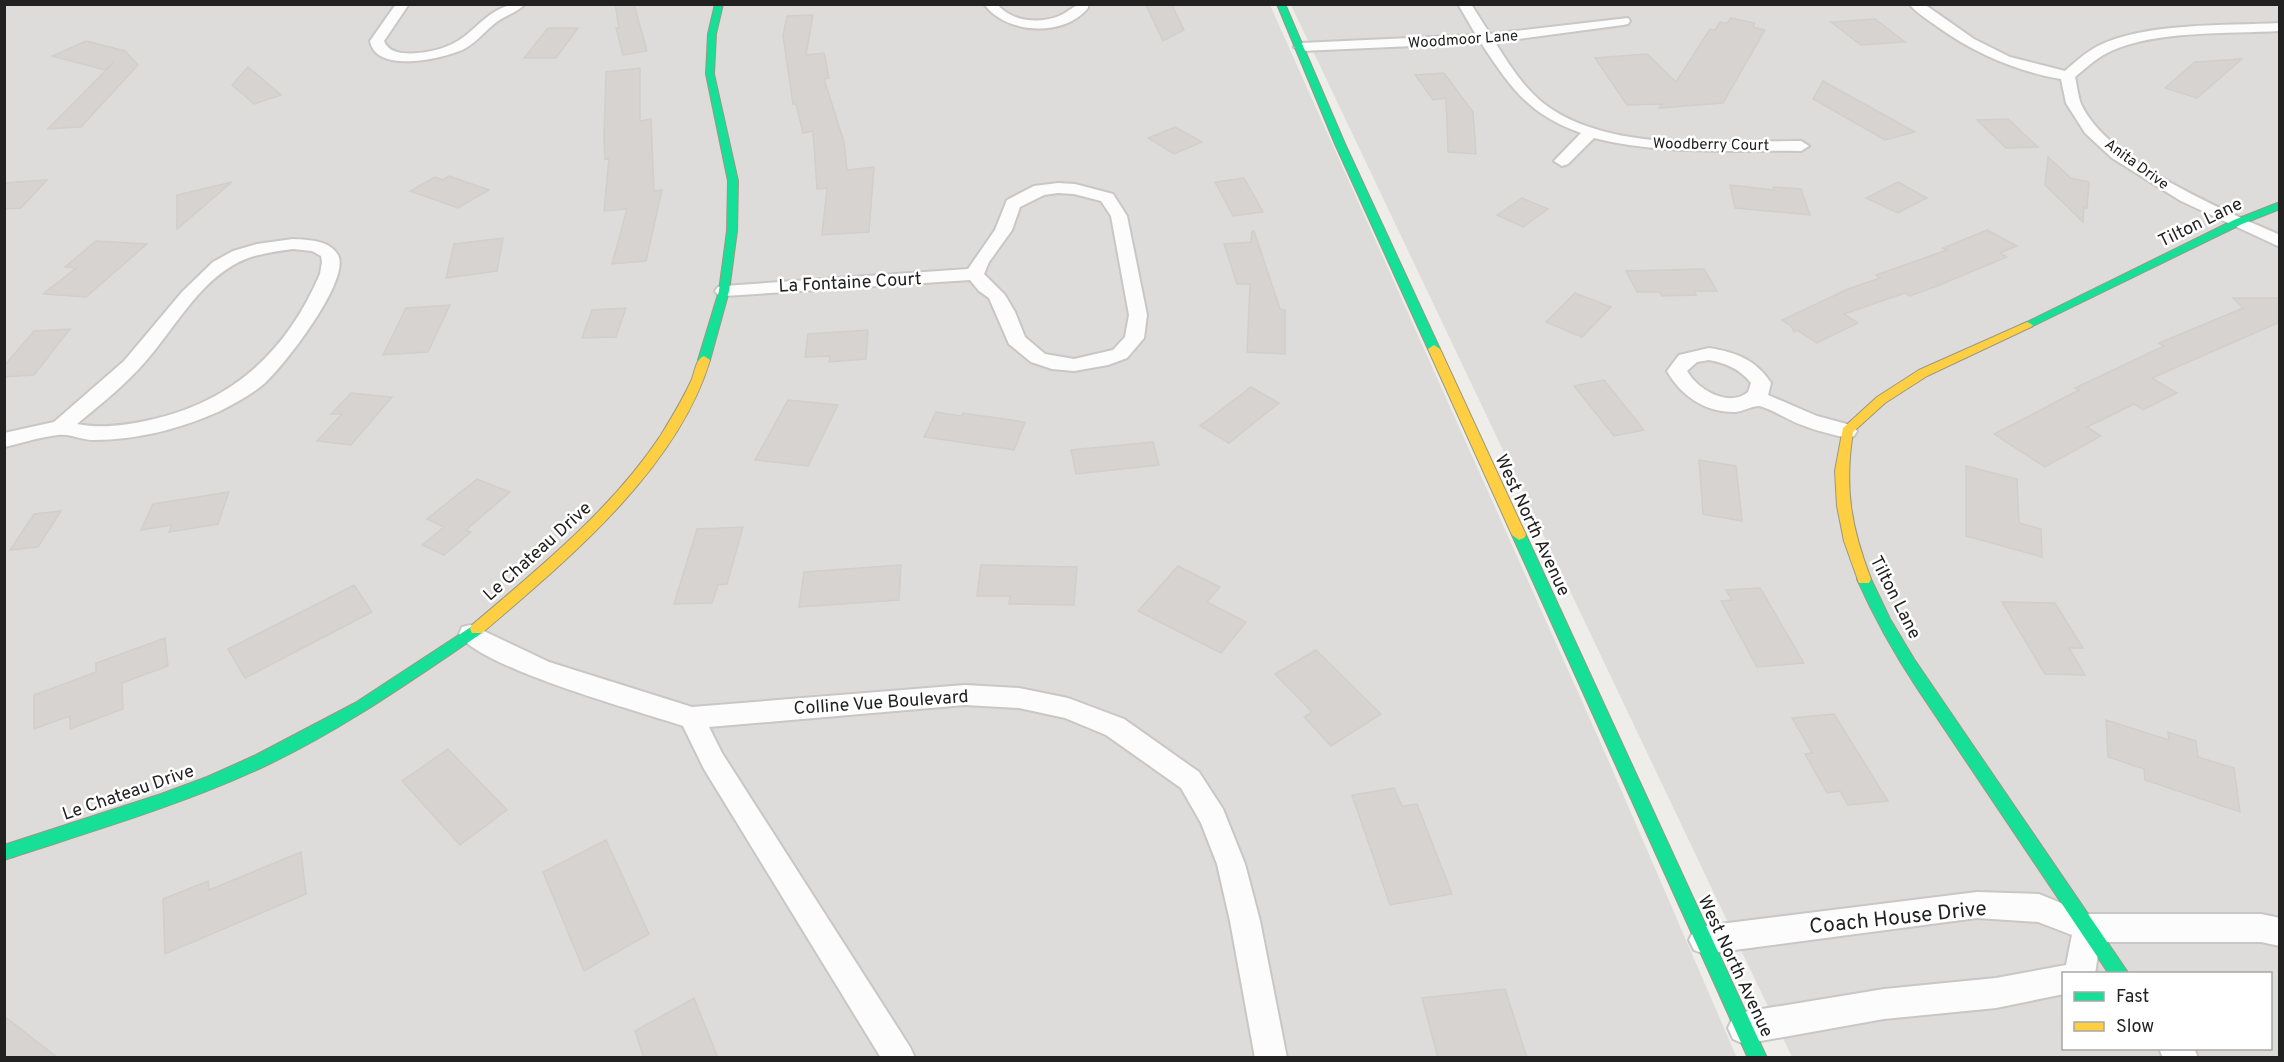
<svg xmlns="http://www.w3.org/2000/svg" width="2284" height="1062" viewBox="0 0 2284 1062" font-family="Overpass,sans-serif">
<rect width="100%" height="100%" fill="#efede9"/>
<!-- residential -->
<path fill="#dedcda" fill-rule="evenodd" d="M5,4l1265,1 333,743 134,310h-1732z
M1291,5h988v1052h-487zM2064,974h206v74h-206z"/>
<!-- building -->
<path fill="#d6d3d0" stroke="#d2ceca" stroke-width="1.5" d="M615,4h19l13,47 -24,4 -7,-27h3z
M1146,5h26l12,25 -21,11z
M813,15l-7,40 18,-2 1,4 4,21 -5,1 20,63 3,28 27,-3 -5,65 -47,3 5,-47 -10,1 -4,-58 -10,2 -7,-29h-3l-10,-68 4,-20z
M1731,18l24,5 -2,4 12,3 -42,73 -64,5 3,-4 -35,1 -32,-47 52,-4 29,28 34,-53 5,1 5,-8 7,1z
M1875,19l30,23 -44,3 -30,-23z
M548,28h30l-22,30h-32z
M86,41l39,10 13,14 -57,62 -33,2 67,-68 -10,9 -53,-14z
M2242,59l-45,39 -32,-10 30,-26z
M248,67l33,28 -27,9 -22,-19z
M640,68v53l11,-2 3,72 8,-1 -16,71 -34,3 15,-55 -23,2 5,-53 -4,1 -1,-22 2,-65z
M1444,73l29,39 3,42 -28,-2 -2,-54 -13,2 -18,-25z
M1823,81l92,51 -30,8 -72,-41z
M2008,119l30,28 -32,1 -29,-28z
M1175,127l27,15 -28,12 -26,-16z
M2048,157l23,21 18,4 -2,26 -3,-1 -1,15 -38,-37z
M449,176l40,14 -31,18 -48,-17 25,-14 8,3z
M1244,178l19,34 -30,4 -18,-34z
M47,180l-26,28 -17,1v-26z
M232,182l-55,47v-34z
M1898,182l29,16 -29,15 -32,-15z
M1730,185l45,5 -2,-3 28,2 9,26 -75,-7z
M1522,198l26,11 -25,18 -26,-12z
M1987,230l30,16 -17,7 7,4 -70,29 -27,10 -5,-3 -61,21 14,9 -41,20 -20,-13 -3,2 -3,-6 -9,-6 66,-31 32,-11 -4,-3 71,-25 -4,-2z
M1252,231h2l26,78 5,1v44l-38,-2 3,-68h-13l-13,-40 27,-2z
M503,238l-6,33 -51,7 8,-34z
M96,241l51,3 -61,53 -43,-3 33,-26 -11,-1z
M1704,269l13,22h-23l2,4 -34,1 -3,-4h-22l-11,-21z
M1575,293l36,14 -29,30 -36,-15z
M2233,298h47v24l-128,56 25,15 -34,17 -9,-6 -47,23 14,9 -56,31 -51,-33 85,-44 -4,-2 89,-42 -5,-3 84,-35z
M450,305l-22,47 -45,3 23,-47z
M626,308l-10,29 -34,1 10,-28z
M70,329l-36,46 -30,2v-11l30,-35z
M868,330l-2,29 -37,3 1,-6 -25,1 3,-23z
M1604,380l40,50 -30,6 -40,-50z
M1251,387l28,16 -50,40 -29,-17z
M351,393l41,4 -41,48 -34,-4 25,-27h-11z
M788,400l50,5 -30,61 -53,-6z
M936,412l25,4 2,-3 62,9 -11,28 -90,-13z
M1153,442l6,23 -83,9 -5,-24z
M1699,460l37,6 6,55 -39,-7z
M1966,466l51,13 2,44 22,6 1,28 -76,-21z
M477,479l33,13 -44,38 5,2 -27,23 -22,-10 22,-18 -17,-8z
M229,492l-11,32 -49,8 3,-7 -31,5 12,-26z
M61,511l-23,36 -28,3 24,-36z
M743,527l-16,57 -9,1 -6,18 -38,1 23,-75z
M901,565l-2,35 -100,7 5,-35z
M981,565l96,2 -3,38 -65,-1 1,-8h-33z
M1178,566l42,21 -13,15 39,20 -25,31 -83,-42z
M354,585l18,27 -127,66 -17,-29z
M1760,588l44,75 -47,4 -36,-66 11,-1 -6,-10z
M2002,602l53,1 28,45h-14l16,27 -40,-1z
M165,638l3,28 -46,17 1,26 -53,20v-13l-36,13v-34l62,-23v-9z
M1316,650l65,64 -50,32 -27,-29 8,-5 -37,-38z
M1834,714l54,87 -40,4 -8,-14 -13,2 -22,-39 7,-1 -20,-35z
M2106,720l63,20 -1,-8 28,9 2,16 36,11 6,44 -95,-32 -1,-11 -36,-12z
M448,749l59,61 -47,35 -58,-64z
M1394,788l8,18 15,-2 35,90 -62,11 -38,-110z
M606,840l43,94 -65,37 -41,-99z
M301,852l5,42 -141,60 -2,-55 45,-18 1,9z
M1505,989l22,69h-89l-16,-60z
M694,998l24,60h-74l-9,-27z
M4,1016l54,42h-54z"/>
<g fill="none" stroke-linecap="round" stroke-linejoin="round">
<defs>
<path id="street" d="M396,4h13l-25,37c3,8 10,11 18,12 21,2 47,-4 63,-17 14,-11 24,-24 42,-30 5,-2 12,-2 18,-2 -8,9 -22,12 -31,20 -11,9 -19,20 -32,26 -21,9 -86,24 -92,-9z
M984,4h13c15,18 42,20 62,12 14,-6 13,-12 29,-12v4c-25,30 -82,26 -104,-4z
M1458,4h13l19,30 138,-16 2,3 -2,3 -5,1 -128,17c13,21 28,45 48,61 66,51 179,38 258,38l8,5 -8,5c-70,-1 -139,4 -207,-13l-26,26 -6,2 -8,-5 27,-28c-52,-18 -70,-45 -100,-90l-180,8 -7,-4 7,-4 175,-8z
M1909,4h15l50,35 36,18 55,14c10,-9 21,-19 33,-25 48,-24 128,-20 182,-23v8c-51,3 -126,-1 -171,21 -13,6 -23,16 -34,25 2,8 3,19 6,27 27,58 142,106 199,131v12l-99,-46 -69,-43 -27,-25 -19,-30 -5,-24c-45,-8 -85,-25 -123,-52 -10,-7 -21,-14 -29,-23z
M1058,183l17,1 38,10 14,22 20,99 -3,23 -17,20 -19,7 -34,6 -22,-2 -21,-7 -22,-18 -20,-46 -10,-7 -9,-11 -246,16 -6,-1 -3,-4 3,-4 6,-1 244,-17 27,-39 12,-30 27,-14zM1058,193l16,1 27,7 10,15 18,99 -4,22 -12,13 -39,9 -29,-5 -20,-17 -10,-25 -10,-17 -21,-21 5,-12 23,-32 8,-23 24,-12z
M293,239c16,1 36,1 45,16 13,25 -54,111 -73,128 -14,12 -31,21 -47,29 -39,17 -81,28 -124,28 -12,0 -25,-7 -36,-5 -18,2 -36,8 -54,12v-14l50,-11 70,-61 58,-69 31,-30 20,-11 24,-7zM293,249l19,2 9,5 1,6 -2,12c-33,77 -87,128 -170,146 -23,5 -49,9 -73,4 24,-20 48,-39 68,-62 31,-35 57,-87 103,-104 15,-5 30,-7 45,-9z
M1709,348c27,4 47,12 62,35l-3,12 49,21 37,10 3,5 -3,5 -7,2c-15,-4 -31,-7 -45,-13 -12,-4 -32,-17 -43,-19 -7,0 -16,5 -23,6 -30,1 -55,-16 -69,-41l12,-16zM1709,360c17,3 31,9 42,23l-3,9c-19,16 -50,-2 -61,-21l10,-9z
M471,625l78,37 143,45 273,-22 54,3 49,10 56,21 75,53 24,37 22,55 15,57 27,137h-32l-25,-137 -13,-57 -16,-41 -20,-35 -75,-53 -41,-17 -46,-10 -54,-3 -256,22 13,26 188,294 5,11h-34l-177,-289 -21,-43c-42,-14 -206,-59 -224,-92l3,-7z
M1977,892l62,2 49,20h173l19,4v28l-19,-4h-161l-5,32h-31v20l-68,14 -112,11 -140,25 -11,-5 -5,-11 5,-11 11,-5 140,-23 112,-11 70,-13 6,-30 -34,-13 -61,-4 -273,36 -10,-4 -5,-10 5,-10 10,-4z
M2159,1048h35l4,10h-35z"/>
<path id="fast" d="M715,4h8l-7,30 -2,40 24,107 -1,50 -8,60 -19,69 -6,4 -6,-4 21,-69 8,-60 1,-50 -22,-107 2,-40z
M1277,4h8l60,140 95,205 -2,3 -4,1 -6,-4 -93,-205z
M2280,202v7l-38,15 -211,103 -4,1 -6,-3 213,-105z
M1519,530l7,5 241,523h-19l-236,-523z
M1864,574l5,1 21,44 24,40 215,315h-20l-192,-286c-23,-35 -43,-71 -60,-109l2,-4z
M477,623l5,2 2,4 -2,4c-70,47 -140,97 -217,133 -83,39 -173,65 -261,94v-15l157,-51 46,-17 49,-22 99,-52z"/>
<path id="slow" d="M2027,322l6,3 -2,2 -104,49 -42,27 -32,29c-9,56 -2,95 18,147l-2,4h-10l-15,-42 -7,-35 -2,-35 8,-43 34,-31 42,-27z
M1434,345l6,4 86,186 -2,3 -5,2 -7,-5 -84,-186z
M704,356l6,4c-33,110 -144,201 -228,273h-10l-2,-4 2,-4c68,-58 139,-115 189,-190 11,-18 22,-36 31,-56 3,-8 4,-20 12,-23z"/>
</defs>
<!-- street casing -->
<use href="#street" stroke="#c8c7c5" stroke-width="4"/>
<!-- fast casing -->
<use href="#fast" stroke="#989980" stroke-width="2"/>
<!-- slow casing -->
<use href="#slow" stroke="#989980" stroke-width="2"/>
<!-- street -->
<use href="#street" fill="#fdfcfc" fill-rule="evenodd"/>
<!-- fast -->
<use href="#fast" fill="#16e098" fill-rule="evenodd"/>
<!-- slow -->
<use href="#slow" fill="#ffcf43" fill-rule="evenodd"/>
</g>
<g text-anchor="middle" stroke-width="5" stroke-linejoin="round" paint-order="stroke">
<!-- far-street labels -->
<g font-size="15" fill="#212121" stroke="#fff">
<text transform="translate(1463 39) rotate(-4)" y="5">Woodmoor Lane</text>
<text transform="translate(1711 144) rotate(1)" y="5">Woodberry Court</text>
<text transform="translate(2137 164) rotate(36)" y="5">Anita Drive</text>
</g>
<!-- street labels -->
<g font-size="18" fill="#212121" stroke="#fff">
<text transform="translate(2200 222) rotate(-26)" y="6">Tilton Lane</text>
<text transform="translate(850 282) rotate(-3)" y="6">La Fontaine Court</text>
<text transform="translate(1533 525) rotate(65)" y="6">West North Avenue</text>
<text transform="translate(537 551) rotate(-42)" y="6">Le Chateau Drive</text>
<text transform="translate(1896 597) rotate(63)" y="6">Tilton Lane</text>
<text transform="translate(881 702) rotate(-4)" y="6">Colline Vue Boulevard</text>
<text transform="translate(128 792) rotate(-19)" y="6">Le Chateau Drive</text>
<text transform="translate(1736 966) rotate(65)" y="6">West North Avenue</text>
</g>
<!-- near-street labels -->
<g font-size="21" fill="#212121" stroke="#fff">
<text transform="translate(1898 917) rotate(-6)" y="7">Coach House Drive</text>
</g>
</g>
<!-- border -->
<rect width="2284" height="1062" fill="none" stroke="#212121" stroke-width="12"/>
<!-- legend -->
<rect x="2062" y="972" width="210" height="78" fill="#ffffff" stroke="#a6a6a6" stroke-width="1.5"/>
<rect x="2074" y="992" width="30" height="9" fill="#16e098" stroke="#a6a6a6" stroke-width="1.5"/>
<text x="2116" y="1002" font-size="18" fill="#212121">Fast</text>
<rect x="2074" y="1022" width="30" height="9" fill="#ffcf43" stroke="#a6a6a6" stroke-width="1.5"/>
<text x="2116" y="1032" font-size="18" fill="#212121">Slow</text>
</svg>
